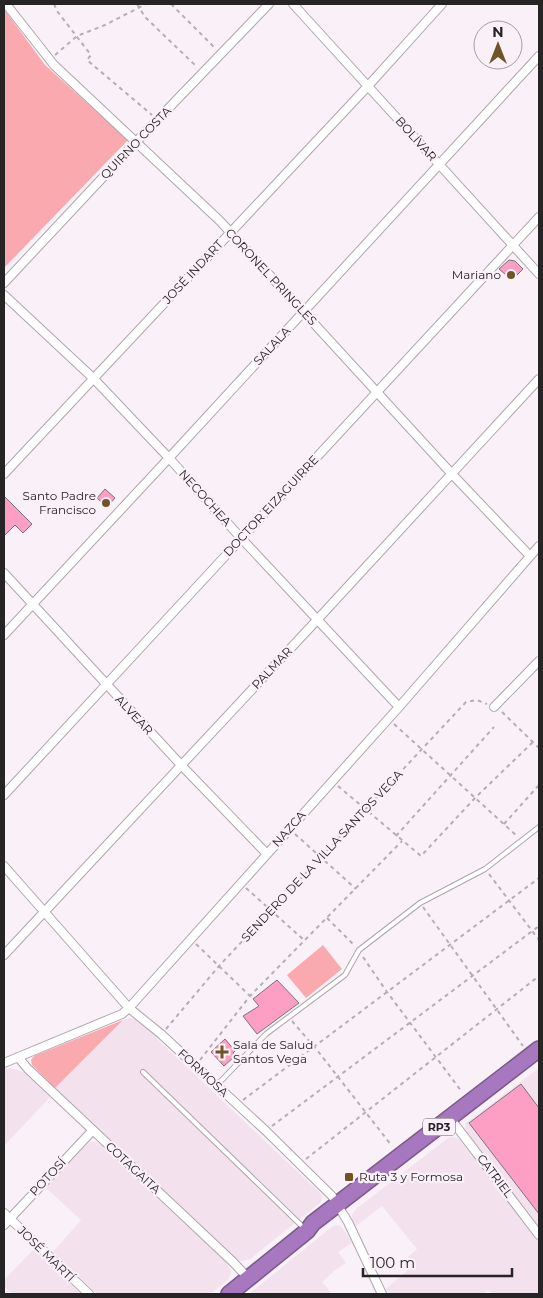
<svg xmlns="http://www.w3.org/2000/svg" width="543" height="1298" viewBox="0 0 543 1298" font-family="Montserrat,sans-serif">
<rect width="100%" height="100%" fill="#faf0f8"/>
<!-- built -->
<path fill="#f3e1ee" d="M130,1018l7,2 183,173 2,4 -1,5 -71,57 -9,2 -8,-4 -178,-169 68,-68z
M10,1068l13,4 27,25 -46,49v-77z
M539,1068v159l-73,-94 -1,-5 1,-5z
M452,1137l6,1 81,103v53h-47l-4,-4 -5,4h-94l-3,-5 28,-24 -6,-8 9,-8 -35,-43 -26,20 -4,-7v-4l3,-5 93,-72z
M93,1141l5,2 128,119 5,10 -3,8 -18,14h-113l-44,-42 28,-32 -36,-33 43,-44z
M336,1225l6,2 10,16 -14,9 8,11 -12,8 -12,11 10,12h-83l84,-68z
M34,1249l47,45h-69l-8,-8v-6z"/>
<!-- green -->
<path fill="#faaaaf" d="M4,9l41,56 83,75 -124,128z
M323,945l19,24 -36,29 -19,-23z
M123,1020l-68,68 -23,-23 -1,-5 3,-4z"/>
<!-- building -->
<path fill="#fd9fc5" stroke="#7d7276" d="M509,260l6,1 8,8 -11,11 -13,-11z
M105,489l10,9 -8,9 -10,-9z
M4,496l28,28 -9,9 -8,-8 -11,11z
M277,980l22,23 -42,31 -14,-18 16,-10 -6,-7z
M225,1039l10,12 -2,2 2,3 -11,10 -13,-14z
M521,1084l18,24v106l-70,-91z"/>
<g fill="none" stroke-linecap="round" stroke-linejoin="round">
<defs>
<path id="lane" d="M143,1072l162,157
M217,1085l49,-51 79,-59 14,-25 61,-47 65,-34 54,-42"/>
<path id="street" d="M6,4l48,61 166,156 231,252 79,83
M293,4l246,270
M4,283l132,-141 133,-138
M4,295l89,83 76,80 72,80 158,169
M4,474l364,-388 74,-82
M4,573l177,192 86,89
M4,635l165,-177 370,-402
M494,707l45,-46
M4,795l535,-578
M4,866l125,142 32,26 105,97 66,65 16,26 34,72
M4,955l313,-335 222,-241
M18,1057l10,12 205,193 16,17
M4,1063l118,-49 7,-6 270,-301 140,-161
M450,1118l89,117
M4,1213l85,81
M4,1225l89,-95"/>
<path id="highway" d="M229,1294l78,-63 6,-8 226,-174"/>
</defs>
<!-- lane casing -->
<use href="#lane" stroke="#afa5ac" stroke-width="6"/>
<!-- street casing -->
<use href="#street" stroke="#afa5ac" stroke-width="10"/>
<!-- highway casing -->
<use href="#highway" stroke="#7a5a89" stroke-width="18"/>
<!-- path -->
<path stroke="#b6aeb4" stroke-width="2" stroke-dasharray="4 4" stroke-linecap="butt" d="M54,4l3,7 34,44 -4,5 65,55
M137,4l8,13 52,50
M171,4l44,44
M55,55l22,-19 28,-11 41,-21
M502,712l37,36
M394,724l124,113
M338,786l83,70 54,-58 58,-56
M504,824l35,-39
M295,834l61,55
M396,836l98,-109
M489,874l50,66
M246,888l59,53
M423,907l100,139
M327,918l27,27
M196,944l54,52
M363,957l24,35 75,100
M292,1021l25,29 75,96
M166,1029l53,-63 247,-264 11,-2 10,4
M200,1060l50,-64 152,-155
M243,1100l296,-222
M272,1126l267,-200
M306,1159l233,-183"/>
<!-- lane -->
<use href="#lane" stroke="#fff" stroke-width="4"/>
<!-- street -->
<use href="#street" stroke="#fff" stroke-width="8"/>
<!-- highway -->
<use href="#highway" stroke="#a777bf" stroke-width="15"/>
</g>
<!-- markers -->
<g fill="#705427" stroke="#faf0f8" stroke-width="2">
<circle cx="511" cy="275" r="5"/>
<circle cx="106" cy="503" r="5"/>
<path d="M219.5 1044.5h5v5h5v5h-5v5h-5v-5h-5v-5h5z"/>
<rect x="344" y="1172" width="10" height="10" rx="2.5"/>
</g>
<g text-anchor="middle" stroke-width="4.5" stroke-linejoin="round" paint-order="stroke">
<!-- shield labels -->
<rect fill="#faf0f8" stroke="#666165" stroke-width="1" x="423" y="1118.5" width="32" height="17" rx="4"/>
<g font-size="11" font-weight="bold" fill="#272426">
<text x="439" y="1131">RP3</text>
</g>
<!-- street labels -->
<g font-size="12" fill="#272426" stroke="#faf0f8">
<text transform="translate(416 139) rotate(48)" y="4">BOLÍVAR</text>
<text transform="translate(136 143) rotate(-46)" y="4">QUIRNO COSTA</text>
<text transform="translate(193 272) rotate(-47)" y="4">JOSÉ INDART</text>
<text transform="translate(271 277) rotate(47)" y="4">CORONEL PRINGLES</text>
<text transform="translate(272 346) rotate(-47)" y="4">SALALA</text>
<text transform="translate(205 498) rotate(48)" y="4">NECOCHEA</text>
<text transform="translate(271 506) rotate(-47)" y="4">DOCTOR EIZAGUIRRE</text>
<text transform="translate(272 668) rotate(-47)" y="4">PALMAR</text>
<text transform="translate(134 715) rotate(47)" y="4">ALVEAR</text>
<text transform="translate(289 829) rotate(-48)" y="4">NAZCA</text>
<text transform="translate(322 856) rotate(-47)" y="4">SENDERO DE LA VILLA SANTOS VEGA</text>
<text transform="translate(203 1073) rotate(43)" y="4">FORMOSA</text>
<text transform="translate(133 1168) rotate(43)" y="4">COTAGAITA</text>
<text transform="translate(495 1176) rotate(53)" y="4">CATRIEL</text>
<text transform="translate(48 1177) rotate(-47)" y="4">POTOSÍ</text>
<text transform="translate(46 1254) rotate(44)" y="4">JOSÉ MARTÍ</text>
</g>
<!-- poi labels -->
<g font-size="12" fill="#272426" stroke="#faf0f8" text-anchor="end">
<text x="501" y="279">Mariano</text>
<text x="96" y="500">Santo Padre<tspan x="96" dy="14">Francisco</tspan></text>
<text x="233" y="1049" text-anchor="start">Sala de Salud<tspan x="233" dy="14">Santos Vega</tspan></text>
<text x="359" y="1181" text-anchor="start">Ruta 3 y Formosa</text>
</g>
</g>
<!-- border -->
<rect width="543" height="1298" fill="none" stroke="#272426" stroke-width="10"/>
<!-- north arrow -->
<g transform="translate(498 45)"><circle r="24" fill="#faf0f8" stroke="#a69ea4"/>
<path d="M0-4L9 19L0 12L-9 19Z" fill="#705427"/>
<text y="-8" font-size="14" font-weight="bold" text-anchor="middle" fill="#272426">N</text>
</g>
<!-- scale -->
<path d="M363 1268v8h149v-8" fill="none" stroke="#272426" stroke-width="2.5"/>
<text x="370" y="1268" font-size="15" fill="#272426" stroke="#faf0f8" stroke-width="4" paint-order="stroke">100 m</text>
</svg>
